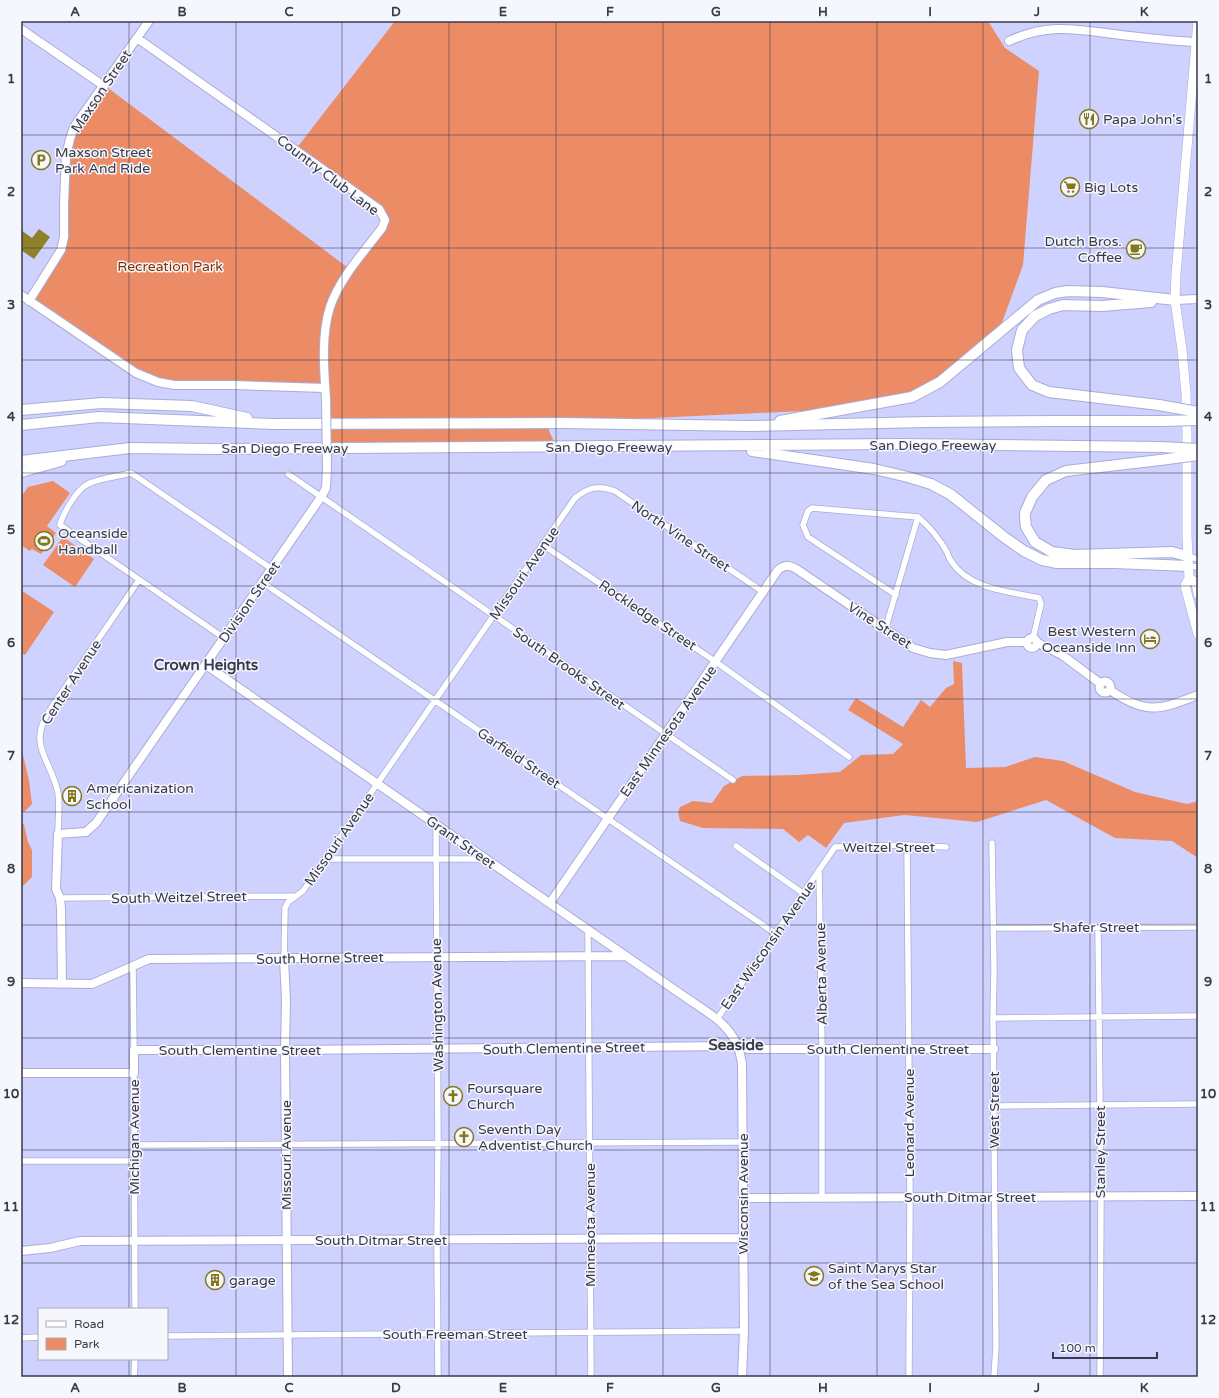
<svg xmlns="http://www.w3.org/2000/svg" width="1219" height="1398" viewBox="0 0 1219 1398" font-family="'Varela Round',sans-serif">
<rect width="100%" height="100%" fill="#cfd2ff"/>
<!-- green -->
<path fill="#eb8c67" d="M395,21h593l17,27 34,23 -16,194 -23,63 -78,64 -97,18 -276,13v8l9,19 -230,-1v-49l-7,-10 -145,-6 -36,-11 -109,-75 31,-45 7,-101 4,-20 31,-47 247,185 31,-46 1,-10 -87,-65z
M53,481l17,12 -23,33 9,7 -15,21 -9,-5 -2,2 -9,-6v-48l7,-10z
M63,537l31,22 -19,28 -32,-22z
M21,590l33,22 -29,43 -4,-2z
M953,661l9,2 4,105 39,-1 30,-10 28,4 72,31 52,12 11,-3v57l-26,-17 -57,-3 -69,-38 -69,22 -72,-7 -61,8 -18,25 -18,-13 -9,7 -16,-13 -80,-1 -23,-7 -2,-9 2,-5 13,-6 19,2 12,-17 18,-10 55,-1 43,-3 21,-17 32,-1 10,-10 -55,-34 8,-12 47,29 18,-27 9,7 16,-19 8,-4z
M21,747l8,33 3,24 -7,7 -4,2z
M21,820l3,5 4,17 4,8v27l-8,8h-3z"/>
<!-- water -->
<path fill="#8d822a" d="M39,229l11,8 -16,22 -13,-9v-20l11,8z"/>
<g fill="none" stroke-linecap="round" stroke-linejoin="round">
<defs>
<path id="street" d="M288,474l445,306
M918,517c13,11 21,21 29,35 1,3 2,6 4,9 19,29 57,30 88,37l2,6 -8,34
M543,545l173,117 133,95
M1187,556l11,3
M1188,566l10,1
M262,582l514,352
M885,630l33,-113 -106,-9 -4,3 -5,14 5,12 88,58
M224,638l-164,-113c3,-12 17,-36 28,-41 10,-5 31,-8 43,-11l141,96
M436,825l2,318 -1,97 1,137
M58,834c0,-13 2,-28 0,-41 -7,-34 -31,-47 -9,-82l90,-131
M992,843l2,128 -1,47 3,329 -2,30
M907,845l3,352 -1,180
M736,846l68,48
M325,859h160
M819,870l3,178v150
M60,898l236,-2
M993,928l205,-1
M1098,928l3,268 -1,181
M588,929l3,448
M284,959l1,-51 3,-6 15,-11 272,-393c14,-11 23,-13 40,-7l148,101
M133,966l1,84
M993,1018l205,-2
M717,1019l118,-172 72,-2 39,2
M134,1073l1,236
M994,1106l204,-2
M134,1145l608,-3
M21,1161h114
M167,1336l577,-5
M21,1338l18,-1
M134,1377l1,-18"/>
<path id="secondary" d="M21,29l83,57
M137,38l242,171 6,11 -3,8c-19,25 -42,50 -52,79 -9,28 -6,63 -4,92
M1009,41c41,-19 70,-11 112,-6 26,3 51,6 77,7
M21,295l115,78 22,9 16,3h59l92,3
M1175,300l23,-1
M29,301l32,-51 3,-13v-33l2,-48 4,-17 4,-12 75,-106
M1027 643a5 5 0 1 1 10 0a5 5 0 1 1-10 0Z
M1038,643l24,12 39,29
M206,665l482,334c19,13 40,24 49,46 3,6 4,13 5,19l2,267 -2,46
M1099.5 687a5.5 5.5 0 1 1 11 0a5.5 5.5 0 1 1-11 0Z
M1110,690c36,25 49,20 88,5
M550,903l228,-333c8,-6 12,-5 20,0l115,78 17,5 16,2 61,-13h20
M284,959l2,41 -1,50 3,327
M21,983l71,1 57,-25 476,-3
M62,984l-1,-76 -1,-10 -4,-9 2,-55 28,-2 10,-9 225,-326 5,-9 1,-19
M21,1073h113v-23h151l453,-4 10,3h246
M743,1198l455,-2
M21,1251l29,-3 30,-7 663,-3"/>
<path id="primary" d="M1198,21l-22,253 -1,26 7,50 4,43 1,39v104l2,42 -4,8 13,48
M1189,578l7,5 2,11"/>
<path id="highway" d="M1151,302l-49,4 -39,-1 -14,4 -14,7 -13,14 -5,20 2,18 13,17 17,7 110,13
M21,410l81,-7 90,3 55,12
M780,421l132,-24 28,-15 98,-82 17,-7 13,-2 34,1 73,8
M21,425l78,-8 174,7 290,-1 187,3 176,-4 131,-1h107
M752,451l122,18 34,8 23,7 19,10 54,43 20,14 18,9 15,3h57l74,3
M1160,460l-94,11 -20,9 -14,17 -7,16v5l1,9 9,15 17,10 23,3 97,-3 15,4
M21,461l109,-13 83,1 686,-5 262,3
M21,472l40,-11"/>
</defs>
<!-- street casing -->
<use href="#street" stroke="#a9acd7" stroke-width="7"/>
<!-- secondary casing -->
<use href="#secondary" stroke="#a9acd7" stroke-width="10"/>
<!-- primary casing -->
<use href="#primary" stroke="#a9acd7" stroke-width="10"/>
<!-- highway casing -->
<use href="#highway" stroke="#a9acd7" stroke-width="12"/>
<!-- street -->
<use href="#street" stroke="#fff" stroke-width="5.5"/>
<!-- secondary -->
<use href="#secondary" stroke="#fff" stroke-width="8"/>
<!-- primary -->
<use href="#primary" stroke="#fff" stroke-width="9"/>
<!-- highway -->
<use href="#highway" stroke="#fff" stroke-width="10"/>
<defs>
<path id="secondary-bridge" d="M326,399l1,70"/>
<path id="highway-bridge" d="M1159,405l39,7
M1164,421l34,-1
M1161,447l37,2
M1160,460l38,-5"/>
</defs>
<!-- secondary-bridge casing -->
<use href="#secondary-bridge" stroke="#a9acd7" stroke-width="10" stroke-linecap="butt"/>
<!-- highway-bridge casing -->
<use href="#highway-bridge" stroke="#a9acd7" stroke-width="12" stroke-linecap="butt"/>
<!-- secondary-bridge -->
<use href="#secondary-bridge" stroke="#fff" stroke-width="8"/>
<!-- highway-bridge -->
<use href="#highway-bridge" stroke="#fff" stroke-width="10"/>
</g>
<!-- grid -->
<path fill="none" stroke="#383a4b" stroke-width="1" stroke-opacity="0.55" d="M129,21v1288M236,21v1356M342,21v1356M449,21v1356M556,21v1356M663,21v1356M770,21v1356M877,21v1356M983,21v1356M1090,21v1356M21,135h1177M21,248h1177M21,360h1177M21,473h1177M21,586h1177M21,699h1177M21,812h1177M21,925h1177M21,1038h1177M21,1150h1177M21,1263h1177M129,1359v18"/>
<!-- icons -->
<defs>
<symbol id="restaurant-ring" viewBox="-11 -11 22 22"><circle r="9.5" fill="#f6f7fc" stroke="#84781d" stroke-width="1.5"/><path d="M-5-6h1v4h1v-4h1v4h1v-4h1v5L-1.5 .5V6h-2V.5L-5-1ZM5-6V6H3V1.5H1.5Q1.5-4 5-6Z" fill="#84781d"/></symbol>
<symbol id="parking-ring" viewBox="-11 -11 22 22"><circle r="9.5" fill="#f6f7fc" stroke="#84781d" stroke-width="1.5"/><path d="M-3.5-5.5H1a3.5 3.5 0 0 1 0 7H-1V5.5H-3.5ZM-1-3.4V-.6H.8a1.4 1.4 0 0 0 0-2.8Z" fill="#84781d"/></symbol>
<symbol id="supermarket-ring" viewBox="-11 -11 22 22"><circle r="9.5" fill="#f6f7fc" stroke="#84781d" stroke-width="1.5"/><path d="M-6-5.5h2.5l.6 2H6L4.5 2H-2.5L-4.4-4H-6ZM-1.5 3.2a1.3 1.3 0 1 0 .1 0ZM3 3.2a1.3 1.3 0 1 0 .1 0Z" fill="#84781d"/></symbol>
<symbol id="cafe-ring" viewBox="-11 -11 22 22"><circle r="9.5" fill="#f6f7fc" stroke="#84781d" stroke-width="1.5"/><path d="M-5.5-4.5H6V0H3Q3 3.5 0 3.5H-2.5Q-5.5 3.5-5.5 0ZM3-3.2v2h1.7v-2ZM-6 4.5H4V6H-6Z" fill="#84781d"/></symbol>
<symbol id="stadium-ring" viewBox="-11 -11 22 22"><circle r="9.5" fill="#f6f7fc" stroke="#84781d" stroke-width="1.5"/><path d="M0-5a6.5 5 0 1 0 0 10a6.5 5 0 1 0 0-10ZM-3.5-1.8h7v3.6h-7Z" fill="#84781d"/></symbol>
<symbol id="hotel-ring" viewBox="-11 -11 22 22"><circle r="9.5" fill="#f6f7fc" stroke="#84781d" stroke-width="1.5"/><path d="M-6-4.5h1.5V1H6V5H4.5V3h-9V5H-6ZM-4 0a1.8 1.8 0 1 1 3.6 0ZM.5 0V-2.5h3Q6-2.5 6 0Z" fill="#84781d"/></symbol>
<symbol id="building-ring" viewBox="-11 -11 22 22"><circle r="9.5" fill="#f6f7fc" stroke="#84781d" stroke-width="1.5"/><path d="M-4-6H4V6H1V3H-1V6H-4ZM-2.5-4.3h1.7v1.8h-1.7ZM.8-4.3h1.7v1.8H.8ZM-2.5-1h1.7V.8h-1.7ZM.8-1h1.7V.8H.8Z" fill="#84781d"/></symbol>
<symbol id="church-ring" viewBox="-11 -11 22 22"><circle r="9.5" fill="#f6f7fc" stroke="#84781d" stroke-width="1.5"/><path d="M-1.2-6h2.4v3.5h3.3v2.4h-3.3V6h-2.4V-.1h-3.3v-2.4h3.3Z" fill="#84781d"/></symbol>
<symbol id="school-ring" viewBox="-11 -11 22 22"><circle r="9.5" fill="#f6f7fc" stroke="#84781d" stroke-width="1.5"/><path d="M0-5L7-2L0 1L-7-2ZM-4 1L0 2.5L4 1V4Q0 6-4 4Z" fill="#84781d"/></symbol>
</defs>
<g fill-rule="evenodd">
<use href="#restaurant-ring" x="1078" y="108" width="22" height="22"/>
<use href="#parking-ring" x="30" y="149" width="22" height="22"/>
<use href="#supermarket-ring" x="1059" y="176" width="22" height="22"/>
<use href="#cafe-ring" x="1125" y="238" width="22" height="22"/>
<use href="#stadium-ring" x="33" y="530" width="22" height="22"/>
<use href="#hotel-ring" x="1139" y="628" width="22" height="22"/>
<use href="#building-ring" x="61" y="785" width="22" height="22"/>
<use href="#church-ring" x="442" y="1085" width="22" height="22"/>
<use href="#church-ring" x="453" y="1126" width="22" height="22"/>
<use href="#school-ring" x="803" y="1265" width="22" height="22"/>
<use href="#building-ring" x="204" y="1269" width="22" height="22"/>
</g>
<g text-anchor="middle" stroke-width="3" stroke-linejoin="round" paint-order="stroke">
<!-- street labels -->
<g font-size="14" fill="#383a4b" stroke="#f6f7fc">
<text transform="translate(101 91) rotate(-56)" y="5">Maxson Street</text>
<text transform="translate(328 175) rotate(37)" y="5">Country Club Lane</text>
<text x="933" y="450">San Diego Freeway</text>
<text x="609" y="452">San Diego Freeway</text>
<text x="285" y="453">San Diego Freeway</text>
<text transform="translate(681 536) rotate(34)" y="5">North Vine Street</text>
<text transform="translate(524 573) rotate(-55)" y="5">Missouri Avenue</text>
<text transform="translate(249 602) rotate(-55)" y="5">Division Street</text>
<text transform="translate(648 615) rotate(34)" y="5">Rockledge Street</text>
<text transform="translate(880 625) rotate(33)" y="5">Vine Street</text>
<text transform="translate(569 668) rotate(35)" y="5">South Brooks Street</text>
<text transform="translate(71 682) rotate(-57)" y="5">Center Avenue</text>
<text transform="translate(668 731) rotate(-55)" y="5">East Minnesota Avenue</text>
<text transform="translate(519 758) rotate(34)" y="5">Garfield Street</text>
<text transform="translate(339 839) rotate(-55)" y="5">Missouri Avenue</text>
<text transform="translate(461 842) rotate(35)" y="5">Grant Street</text>
<text x="889" y="852">Weitzel Street</text>
<text transform="translate(179 897) rotate(-1)" y="5">South Weitzel Street</text>
<text x="1096" y="932">Shafer Street</text>
<text transform="translate(768 945) rotate(-55)" y="5">East Wisconsin Avenue</text>
<text transform="translate(320 958) rotate(-1)" y="5">South Horne Street</text>
<text transform="translate(821 974) rotate(-91)" y="5">Alberta Avenue</text>
<text transform="translate(437 1005) rotate(-91)" y="5">Washington Avenue</text>
<text transform="translate(564 1048) rotate(-1)" y="5">South Clementine Street</text>
<text x="888" y="1054">South Clementine Street</text>
<text x="240" y="1055">South Clementine Street</text>
<text transform="translate(994 1110) rotate(-90)" y="5">West Street</text>
<text transform="translate(909 1123) rotate(-90)" y="5">Leonard Avenue</text>
<text transform="translate(134 1137) rotate(-90)" y="5">Michigan Avenue</text>
<text transform="translate(1100 1152) rotate(-90)" y="5">Stanley Street</text>
<text transform="translate(286 1155) rotate(-90)" y="5">Missouri Avenue</text>
<text transform="translate(743 1194) rotate(-90)" y="5">Wisconsin Avenue</text>
<text x="970" y="1202">South Ditmar Street</text>
<text transform="translate(590 1225) rotate(-90)" y="5">Minnesota Avenue</text>
<text x="381" y="1245">South Ditmar Street</text>
<text x="455" y="1339">South Freeman Street</text>
</g>
<!-- poi labels -->
<g font-size="14" fill="#383a4b" stroke="#f6f7fc" text-anchor="start">
<text x="1103" y="124">Papa John's</text>
<text x="55" y="157">Maxson Street<tspan x="55" dy="16">Park And Ride</tspan></text>
<text x="1084" y="192">Big Lots</text>
<text x="1122" y="246" text-anchor="end">Dutch Bros.<tspan x="1122" dy="16">Coffee</tspan></text>
<text x="58" y="538">Oceanside<tspan x="58" dy="16">Handball</tspan></text>
<text x="1136" y="636" text-anchor="end">Best Western<tspan x="1136" dy="16">Oceanside Inn</tspan></text>
<text x="86" y="793">Americanization<tspan x="86" dy="16">School</tspan></text>
<text x="467" y="1093">Foursquare<tspan x="467" dy="16">Church</tspan></text>
<text x="478" y="1134">Seventh Day<tspan x="478" dy="16">Adventist Church</tspan></text>
<text x="828" y="1273">Saint Marys Star<tspan x="828" dy="16">of the Sea School</tspan></text>
<text x="229" y="1285">garage</text>
</g>
<!-- park labels -->
<g font-size="14" fill="#882f00" stroke="#f6f7fc">
<text x="170" y="271">Recreation Park</text>
</g>
<!-- neighbourhood labels -->
<g font-size="15" font-weight="bold" fill="#383a4b" stroke="#f6f7fc">
<text x="206" y="670">Crown Heights</text>
<text x="736" y="1050">Seaside</text>
</g>
</g>
<!-- border -->
<rect width="1219" height="1398" fill="none" stroke="#f6f7fc" stroke-width="44"/>
<!-- legend -->
<rect x="38" y="1308" width="130" height="52" fill="#f6f7fc" stroke="#aaabb5"/>
<rect x="46" y="1321" width="20" height="6" fill="#ffffff" stroke="#aaabb5"/>
<text x="74" y="1328" font-size="12" fill="#383a4b">Road</text>
<rect x="46" y="1338" width="20" height="12" fill="#eb8c67" stroke="#aaabb5"/>
<text x="74" y="1348" font-size="12" fill="#383a4b">Park</text>
<!-- scale -->
<path d="M1053 1352v6h104v-6" fill="none" stroke="#383a4b" stroke-width="2"/>
<text x="1059" y="1352" font-size="12" fill="#383a4b" stroke="#f6f7fc" stroke-width="3" paint-order="stroke">100 m</text>
<rect x="22" y="22" width="1175" height="1354" fill="none" stroke="#383a4b" stroke-width="1.5"/>
<g font-size="13" text-anchor="middle" font-weight="bold" fill="#383a4b">
<text x="75" y="16">A</text>
<text x="182" y="16">B</text>
<text x="289" y="16">C</text>
<text x="396" y="16">D</text>
<text x="503" y="16">E</text>
<text x="610" y="16">F</text>
<text x="716" y="16">G</text>
<text x="823" y="16">H</text>
<text x="930" y="16">I</text>
<text x="1037" y="16">J</text>
<text x="1144" y="16">K</text>
<text x="11" y="83">1</text>
<text x="1208" y="83">1</text>
<text x="11" y="196">2</text>
<text x="1208" y="196">2</text>
<text x="11" y="309">3</text>
<text x="1208" y="309">3</text>
<text x="11" y="421">4</text>
<text x="1208" y="421">4</text>
<text x="11" y="534">5</text>
<text x="1208" y="534">5</text>
<text x="11" y="647">6</text>
<text x="1208" y="647">6</text>
<text x="11" y="760">7</text>
<text x="1208" y="760">7</text>
<text x="11" y="873">8</text>
<text x="1208" y="873">8</text>
<text x="11" y="986">9</text>
<text x="1208" y="986">9</text>
<text x="11" y="1098">10</text>
<text x="1208" y="1098">10</text>
<text x="11" y="1211">11</text>
<text x="1208" y="1211">11</text>
<text x="11" y="1324">12</text>
<text x="1208" y="1324">12</text>
<text x="75" y="1392">A</text>
<text x="182" y="1392">B</text>
<text x="289" y="1392">C</text>
<text x="396" y="1392">D</text>
<text x="503" y="1392">E</text>
<text x="610" y="1392">F</text>
<text x="716" y="1392">G</text>
<text x="823" y="1392">H</text>
<text x="930" y="1392">I</text>
<text x="1037" y="1392">J</text>
<text x="1144" y="1392">K</text>
</g>
</svg>
